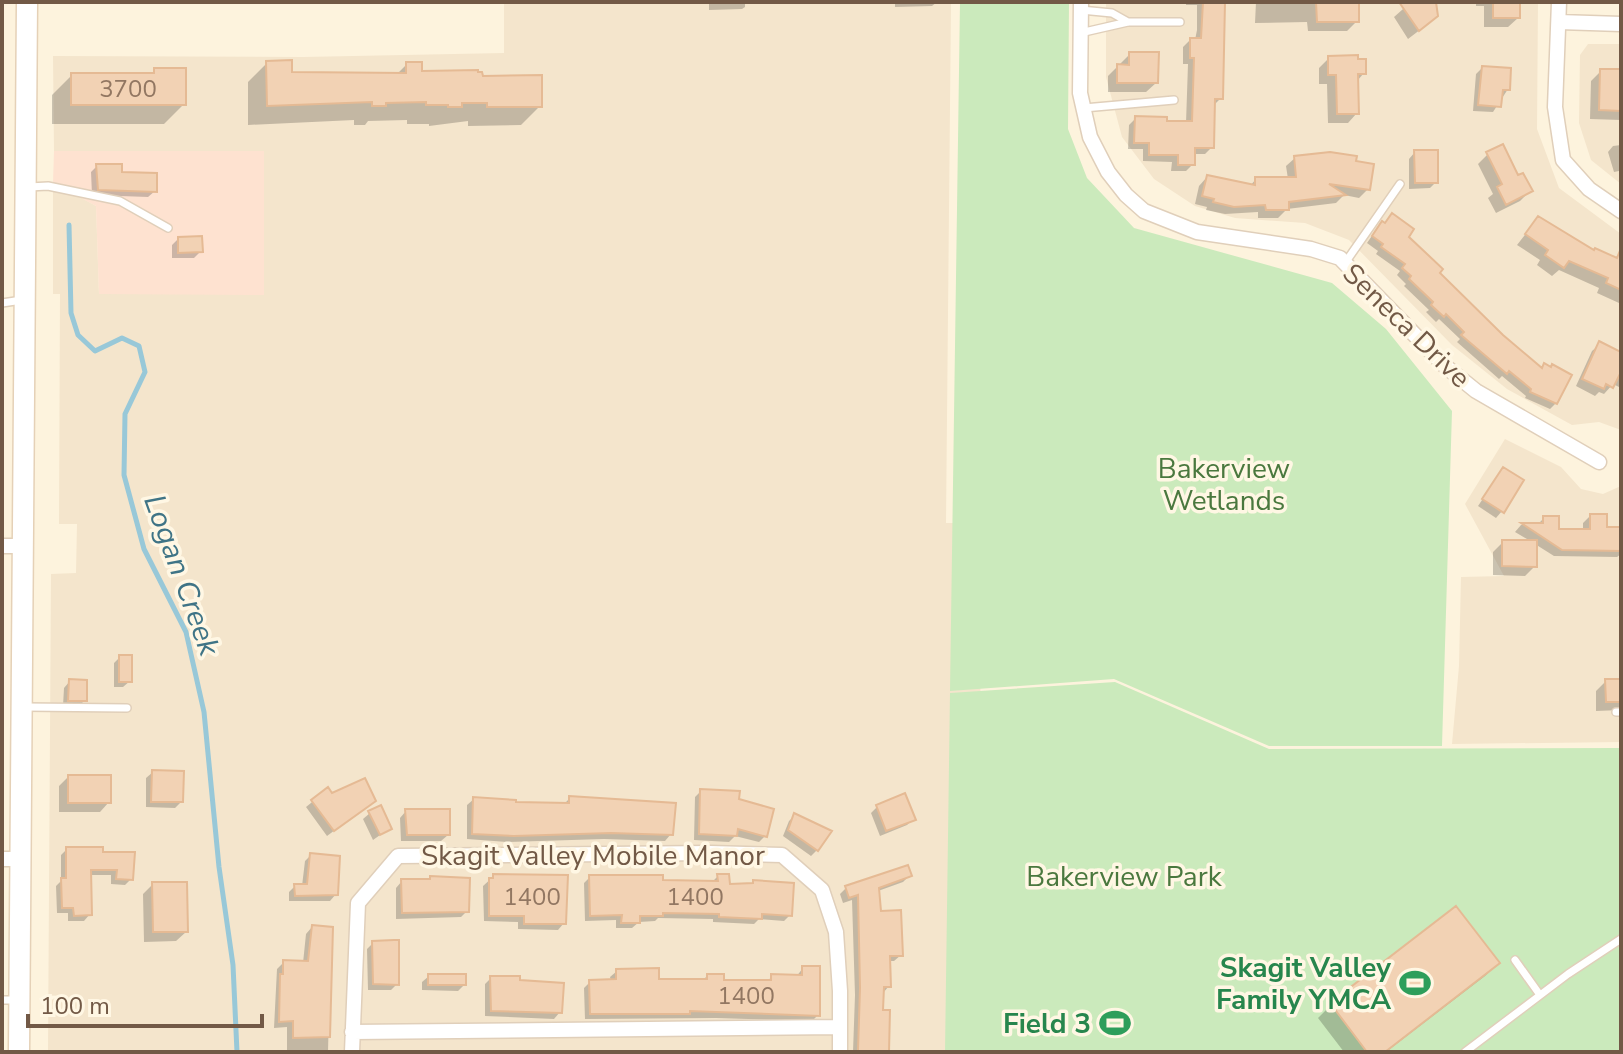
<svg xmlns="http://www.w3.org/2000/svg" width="1623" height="1054" viewBox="0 0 1623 1054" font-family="'Nunito Sans',sans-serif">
<rect width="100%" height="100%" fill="#fdf3dd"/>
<!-- residential -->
<path fill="#f4e5cc" d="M504,2h447l-5,521h36l-5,529h-929l3,-478 25,-1 1,-49h-18l1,-230h-7v-112l43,24 3,88h165v-143h-210l-1,-95 250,1 201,-4z
M1106,2h432l-1,127 22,59 62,46v196l-22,-8 -27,3 -65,-36 -55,-44 -103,-105 -44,-17 -70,-5 -40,-12 -41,-27 -32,-42 -16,-60z
M1588,44h33v140l-30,-24 -12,-37 1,-68z
M1505,439l56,28 20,22 22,5 18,-8v256l-169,2 7,-78 2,-89 43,-1 -39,-72z"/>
<!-- commercial -->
<path fill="#fee2d0" d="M54,151h210v144l-165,-1 -3,-88 -43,-23z"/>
<!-- green -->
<path fill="#cbeabc" d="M960,2h109l-1,127 19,49 47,50 198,55 54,46 66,82 -10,335h-173l-155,-67 -164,12z
M1115,682l154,67 352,-1v304h-676l5,-359z"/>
<!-- shadow -->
<path fill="#0003" d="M709,2h36v5l-3,2 -33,1z
M895,2h42l-5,4 -37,1z
M1186,2h36l-1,96 -8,8 -1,41 -7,7h-12v10l-7,7h-15l1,-9 -29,-1v-12h-15l1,-24 7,-7 50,5 2,-59h-5v-17l7,-7h5l2,-10v-25h-11z
M1256,2h84l17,19 -10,10h-39l-1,-9 -52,1z
M1411,2h23l-9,24 -17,13 -14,-22z
M1476,2h42v16l-10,9h-24v-21h-8z
M1130,54l26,29 -10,9h-38v-16z
M1329,58l35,15 -7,8v32l-9,10h-20l-1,-39h-8v-16z
M267,63l23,11 106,1 11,-11 13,9 120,33 -19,19 -53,1v-5l-39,5v-2h-22v-4l-39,1 -3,4h-11v-5l-106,5v-43z
M1482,68l26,21 -15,23 -20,-1 3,-37z
M155,70l29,34 -20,20h-112v-29l20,-20h78z
M1601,71h20v49l-31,-1 1,-38z
M1621,145v33l-2,-7 -5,1 -6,-20 5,-6z
M1415,152l21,30 -6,6 -21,1v-30z
M1488,154l42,37 -10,10 -24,12 -8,-15 5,-4 -15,-30z
M1295,158l73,31 -9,9 -15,-3 -8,8 -49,6 -9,9h-20v-6l-33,2 -19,-4 1,-3 -12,-3 4,-18 8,-9 43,9 6,-7h32l-2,-13z
M97,166l23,8 35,17 -7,6 -56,-2 -1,-23z
M1538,218l55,34 28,10 -2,41 -22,-10 2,-5 -40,-18 -7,6 -15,-11 3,-5 -23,-15z
M1376,230l30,7 150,166 -6,6 -25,-11 1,-2 -24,-20 -3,3 -42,-37 3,-3 -21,-20 -3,3 -10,-10 3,-2 -25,-24 2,-2 -9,-9 3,-4 -24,-17 2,-3 -11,-8z
M178,239l23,12 -7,7h-22v-13z
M1600,344l21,11v33l-8,-4 -9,10 -5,-2 -4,4 -19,-10 16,-35z
M1503,469l-1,42 -6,7 -18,-12z
M1590,516l15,13h16v25l-4,3 -63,-1 -19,-12v22l-10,10 -32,-1v-23l10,-10h29l-17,-10 6,-7h16l7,-7 13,13h26v-8z
M120,657l10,24 -7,6h-9v-24z
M70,681l15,19 -6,6h-16l1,-18z
M1606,681h15v29l-25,1v-20z
M153,772l28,30 -6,6 -29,-1v-29z
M68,777l41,25 -9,10h-41v-26z
M327,790l4,5 36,11 -40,30 -21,-29z
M701,791l64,45 -6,6 -24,-6 -6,6 -35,-2 1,-43z
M570,798l101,36 -6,7 -61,-2 -97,3 -40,-3v-34l7,-6 40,5 49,1z
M877,807l36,12 -6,6 -27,11 -9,-23z
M406,811l42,24 -7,6h-40l-1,-23z
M370,813l20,15 -17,12 -10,-21z
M795,815l22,35 -6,6 -28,-20 6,-15z
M67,849l34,5 30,25 -6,6 -14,-1v-9h-22l1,39 -6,7h-16v-8h-11l-1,-27 5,-5v-26z
M311,855l25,39 -6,7h-41v-9l6,-6h7l3,-25z
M910,875l-7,7 -25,9 1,22 22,42 -7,6h-6l1,25 -6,7 -2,19h7l-1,40h-34l2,-57 -3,-95 -9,3 -3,-9 6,-6z
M494,876l70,47 -6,7 -40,-1v-7l-34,-1 -1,-35z
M718,876l10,10 62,29 -6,6 -25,-2 -5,5 -41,-2v-3l-55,-1 -3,3 -16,1 -7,6h-16v-8l-31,1 -1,-38 6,-6 121,6z
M430,878l37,33 -6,6 -65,2v-31l6,-7h26z
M153,884l33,48 -10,9 -32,1 -1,-48z
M1456,909l42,54 -13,13 -99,76h-42l-26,-34 13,-13z
M312,927l19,2 -3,123h-41v-25l-13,1 3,-59 7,-7 19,1 3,-29z
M373,943l24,41 -6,6h-23l-1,-41z
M803,968l15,47 -6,6 -96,-3 -131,1 -1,-31 6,-6 21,-1 -1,-4 7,-6 40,10h45l5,-5 15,5 45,1 5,-6 24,1z
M429,976l35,9 -6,6 -36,-1v-8z
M491,978l27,4 42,30 -6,7 -69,-3v-32z"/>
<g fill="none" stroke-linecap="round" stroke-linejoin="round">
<!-- stream -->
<path stroke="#98c8d8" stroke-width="5" d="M69,225l2,88 7,22 17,16 27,-13 17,8 6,26 -20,42 -1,61 20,74 42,83 18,80 15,155 14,98 4,87"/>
</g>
<!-- building -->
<path fill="#f2d2b4" stroke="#e5ba94" stroke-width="2" d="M1203,2h22l-2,97h-8l-1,49h-19v17h-17v-10h-29v-12h-15l1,-27 32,1v4h25l2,-63h-4v-20h11z
M1316,2l43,1v19h-42z
M1399,2h37l2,14 -19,15z
M1493,2h27v16h-27z
M1129,52h30l-1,31h-41v-19l12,1z
M1358,55v4h8v15h-8l1,40h-22l-1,-39h-8v-19z
M292,60v12l114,1v-11h16v9l56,-1v2h4l1,4 59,-1v32h-55v-4h-25v4h-14v-2h-22v-3l-40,1v3h-14v-4l-105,4 -1,-45z
M1482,66l29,2 -1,22h-7l-2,17 -23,-2z
M154,68h32v37h-115v-32h83z
M1600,69h21v42l-22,-1z
M1503,144l15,31 5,-2 10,18 -27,14 -9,-18 5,-3 -16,-32z
M1414,150h24v33h-23z
M1330,152l27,4 -1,5 18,3 -4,26 -41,-6 17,11 -57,7v8h-23l-1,-5 -31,2 -21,-5 1,-3 -12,-3 5,-21 48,10v-8h41l-2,-21z
M96,164h26v8l35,1v19l-59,-2z
M1392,213l22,16 -5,8 34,32 -3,4 63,62 39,33 2,-5 7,4 1,-3 20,11 -15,29 -27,-12 1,-3 -22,-18 -2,3 -46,-39 3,-3 -18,-18 -2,3 -13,-12 2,-3 -24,-23 2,-3 -9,-8 3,-4 -24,-17 2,-3 -11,-8 10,-15 3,2z
M1538,216l56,34 1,-2 22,10 4,-10v42l-15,-7 2,-5 -39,-17 -5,7 -19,-13 3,-5 -23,-16z
M202,236l1,16 -25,1v-16z
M1599,341l22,11v20l-8,16 -7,-4 -2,5 -22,-10z
M1503,467l21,13 -20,33 -22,-14z
M1590,514h17v13h14v24l-59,-1 -41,-27h22v-7h16v13h31z
M1502,540h35v27l-35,-1z
M119,655h13v27h-13z
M69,679l18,1v21h-19z
M1605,679h16v23h-15z
M152,770l32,1 -1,31h-32z
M68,775h43v28h-43z
M365,778l11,23 -42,30 -23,-31 17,-13 4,6z
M700,789l40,2 -1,8 35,10 -7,28 -29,-8 -1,7 -38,-2z
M905,793l11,27 -30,11 -10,-26z
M569,796l107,7 -3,32 -62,-2 -97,3 -42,-2 1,-37 43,3v2l53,1z
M381,805l11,24 -12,6 -12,-24z
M405,809h45v26h-43z
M794,813l38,18 -14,20 -30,-21z
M66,847h37v5h32l-2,28 -17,-1 1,-9h-26l1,45 -18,1 -1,-8h-11l-1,-30h5z
M310,853l30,3 -2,39 -43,1 -1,-12h13z
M908,865l4,11 -33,12 2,23 20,-1 2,46h-13l1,31h-7l-1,23h7l-1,42 -31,-1 2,-63 -2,-93 -9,3 -4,-12z
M493,874l75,1 -2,49h-42v-8h-35v-38h4z
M717,874h12l1,10 23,-1v-3l41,3 -2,33 -30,-2v5l-43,-2v-3l-56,-1v3h-23v7h-19l1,-8 -32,1 -1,-41h74v5l55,1z
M430,876l40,2 -1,34 -67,1 -1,-34h29z
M152,882h35l1,50h-35z
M1456,906l44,57 -115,89h-18l-37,-49z
M312,925l21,2 -3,110 -37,1v-17l-14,1 1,-48h3v-14l25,1z
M394,940h5v45l-26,-1 -1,-43z
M802,966h18v50l-130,-5v3h-100l-1,-34 27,-1v-10l43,-1v11h48v-5h17v6h47v-6l31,1z
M428,974h38v11h-38z
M490,976h30v4l44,3 -2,30 -71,-2z"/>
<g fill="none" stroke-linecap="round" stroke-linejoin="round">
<defs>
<path id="lane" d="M1081,10l31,3 16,9
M1080,33l48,-11h52
M1084,108l90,-8
M29,187l19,-1 72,15 48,27
M1345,263l55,-79
M2,303l20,-3
M25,707l102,1
M1616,712h5
M1515,960l25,35
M2,1000h15
M1465,1052l103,-78 53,-35"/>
<path id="street" d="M1081,2l-1,91 10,44 18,35 18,23 18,16 53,21 114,17 29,9 105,108 31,25 123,71
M1559,2l-4,105 8,53 26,29 32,22
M1559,22l62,2
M2,546h22
M2,859h18
M352,1032l488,-5
M352,1052l6,-149 40,-47 312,-3 72,2 40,35 14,42 4,59v61"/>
<path id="secondary" d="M19,1052l8,-1050"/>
</defs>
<!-- lane casing -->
<use href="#lane" stroke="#e0cfba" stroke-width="10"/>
<!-- street casing -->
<use href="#street" stroke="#e0cfba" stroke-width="17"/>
<!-- secondary casing -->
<use href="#secondary" stroke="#e5d1b7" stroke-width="23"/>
<!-- lane -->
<use href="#lane" stroke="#fff" stroke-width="7"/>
<!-- street -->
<use href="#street" stroke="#fff" stroke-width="14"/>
<!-- secondary -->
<use href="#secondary" stroke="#fff" stroke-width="20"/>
</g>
<!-- icons -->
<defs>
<symbol id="stadium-bare" viewBox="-9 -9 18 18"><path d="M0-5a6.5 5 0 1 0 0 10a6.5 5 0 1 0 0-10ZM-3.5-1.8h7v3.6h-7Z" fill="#2e9e5b" stroke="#fff7e4" stroke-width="2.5" paint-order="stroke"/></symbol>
</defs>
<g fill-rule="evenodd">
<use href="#stadium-bare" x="1393" y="961" width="44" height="44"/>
<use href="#stadium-bare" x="1093" y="1001" width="44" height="44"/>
</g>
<g text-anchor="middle" stroke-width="7" stroke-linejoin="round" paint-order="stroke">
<!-- number labels -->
<g font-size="24" fill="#927762">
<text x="128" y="97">3700</text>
<text x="532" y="905">1400</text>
<text x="695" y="905">1400</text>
<text x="746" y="1004">1400</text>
</g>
<!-- street labels -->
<g font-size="28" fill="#725946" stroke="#fff7e4">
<text transform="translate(1407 325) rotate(44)" y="10">Seneca Drive</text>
<text x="593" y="865">Skagit Valley Mobile Manor</text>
</g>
<!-- park labels -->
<g font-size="28" fill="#4a783e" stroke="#fff7e4">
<text x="1224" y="478">Bakerview<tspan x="1224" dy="32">Wetlands</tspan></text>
<text x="1124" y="886">Bakerview Park</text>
</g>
<!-- leisure labels -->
<g font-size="28" font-weight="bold" fill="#27864d" stroke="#fff7e4" text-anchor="end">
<text x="1391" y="977">Skagit Valley<tspan x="1391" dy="32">Family YMCA</tspan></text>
<text x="1091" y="1033">Field 3</text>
</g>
<!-- water labels -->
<g font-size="30" font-style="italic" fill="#3f7486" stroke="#fff7e4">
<text transform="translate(182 575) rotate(70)" y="10">Logan Creek</text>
</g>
</g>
<!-- border -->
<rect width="1623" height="1054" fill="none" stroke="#725946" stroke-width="8"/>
<!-- scale -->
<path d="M28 1014v12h234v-12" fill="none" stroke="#725946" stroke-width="4"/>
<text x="40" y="1014" font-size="24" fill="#725946" stroke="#fff7e4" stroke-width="6" paint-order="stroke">100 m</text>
</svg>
